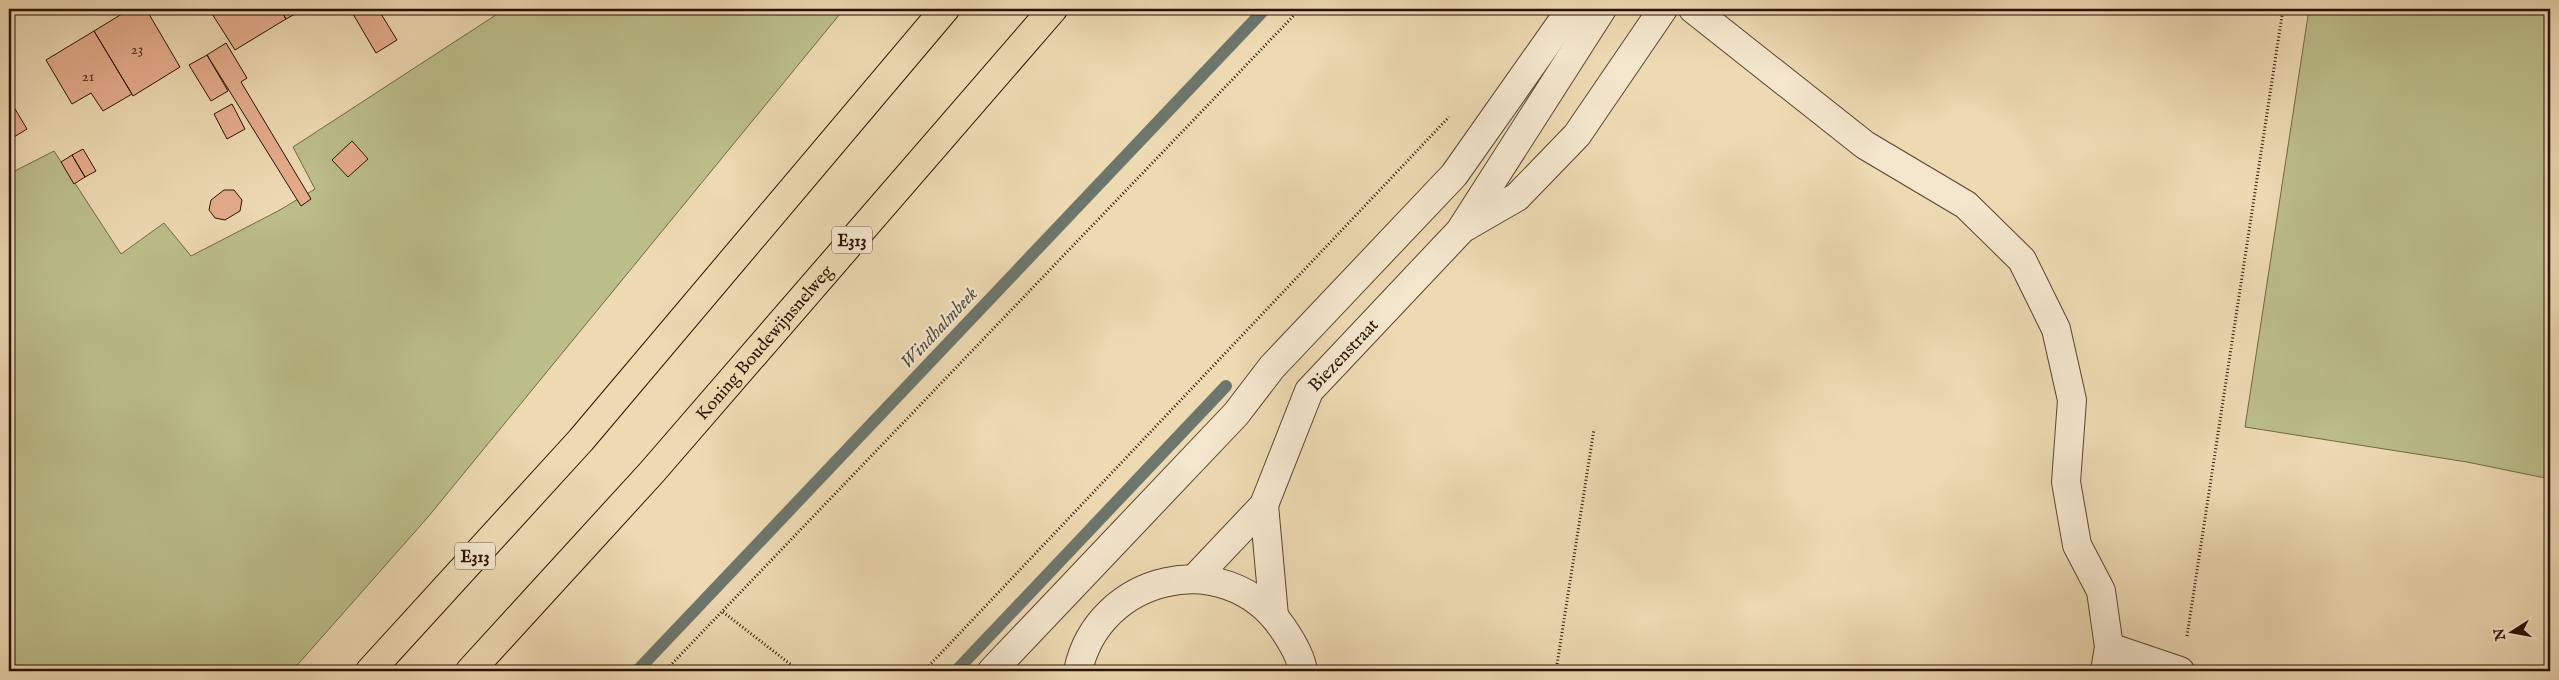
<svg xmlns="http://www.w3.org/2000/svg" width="2559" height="680" viewBox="0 0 2559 680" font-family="'IM FELL English',serif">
<rect width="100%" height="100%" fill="#edd9b2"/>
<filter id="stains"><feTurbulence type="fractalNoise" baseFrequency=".004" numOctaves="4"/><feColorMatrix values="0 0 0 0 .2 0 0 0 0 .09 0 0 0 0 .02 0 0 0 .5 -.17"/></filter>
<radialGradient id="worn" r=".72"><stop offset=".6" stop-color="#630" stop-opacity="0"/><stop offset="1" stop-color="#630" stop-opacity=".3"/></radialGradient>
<!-- green -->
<path fill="#bcbe8a" stroke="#726846" d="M505,9h339l-416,508 -136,154h-283v-497l45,-23 67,103 43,-31 27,33 87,-45 37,-22 -22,-42z
M2309,9h241v470l-83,-17 -222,-35z"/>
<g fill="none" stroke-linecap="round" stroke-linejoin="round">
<!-- stream -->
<path stroke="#6d766c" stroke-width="12" d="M637,671l628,-662
M956,671l270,-285"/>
</g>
<!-- building -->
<path fill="#e5ac8c" stroke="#291102" d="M130,9h16l34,58 -47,29 -39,-65z
M209,9h71l6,10 -51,31z
M280,9h24l-18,10z
M350,9h28l19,31 -21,13z
M378,9h11l-8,5z
M94,31l38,63 -29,17 -12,-18 -19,11 -26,-44z
M226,43l21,35 -6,4 70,117 -10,7 -94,-151z
M207,55l21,36 -17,10 -22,-36z
M9,99l18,30 -18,11z
M232,104l13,25 -18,10 -13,-25z
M352,141l16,18 -20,18 -16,-17z
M83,149l13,22 -11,6 -13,-22z
M72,155l13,22 -11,7 -13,-22z
M224,190h10l8,10 -2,11 -15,9 -10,-2 -6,-8 2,-10z"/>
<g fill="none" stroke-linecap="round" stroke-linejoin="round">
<defs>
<g id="minor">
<path d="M1693,9l172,136 101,60 56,55 34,69 16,71 -6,82 11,63 24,46 8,56 -4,24"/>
<path d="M1465,227l52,-30 60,-62 86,-126"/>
<path d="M1264,505l10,111"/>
<path id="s1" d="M1194,579l70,-74 45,-114 151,-160 142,-222"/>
<path d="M2109,647l71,24"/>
<path d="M992,671l244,-257 36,-47 182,-192 117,-166"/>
<path d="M1078,671c20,-96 147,-126 204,-44 9,13 19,29 21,44"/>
</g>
<g id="highway">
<path d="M370,671l211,-231 364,-431"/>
<path id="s2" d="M470,671l182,-199 401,-463"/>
</g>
</defs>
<!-- minor casing -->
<use href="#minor" stroke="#5a432e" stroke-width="30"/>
<!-- highway casing -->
<use href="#highway" stroke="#291102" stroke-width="30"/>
<!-- path -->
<path stroke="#291102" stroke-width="3" stroke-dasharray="1 2.5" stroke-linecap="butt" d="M723,612l76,59
M2187,636l96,-627
M665,671l635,-662
M924,671l525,-554
M1556,671l38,-242"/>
<!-- minor -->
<use href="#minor" stroke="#f3e6cd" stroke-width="28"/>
<!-- highway -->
<use href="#highway" stroke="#edd9b2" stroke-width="28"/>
</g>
<g text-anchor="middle" stroke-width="4.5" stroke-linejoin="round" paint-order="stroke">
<!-- number labels -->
<g font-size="15" fill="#583824">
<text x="137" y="54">23</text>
<text x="88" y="81">21</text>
</g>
<!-- shield labels -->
<g fill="#f3e6cd" stroke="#66513f" stroke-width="1">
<rect x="832" y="226.5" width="40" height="27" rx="4"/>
<rect x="455" y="542.5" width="40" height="27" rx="4"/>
</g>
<g font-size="16" font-weight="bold" fill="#291102">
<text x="852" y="246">E313</text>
<text x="475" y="562">E313</text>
</g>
<!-- street labels -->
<g font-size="18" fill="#291102" stroke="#f3e6cd">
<text dy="6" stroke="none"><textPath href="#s2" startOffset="441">Koning Boudewijnsnelweg</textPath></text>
<text dy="6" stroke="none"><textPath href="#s1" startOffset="274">Biezenstraat</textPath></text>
</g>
<!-- water labels -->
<g font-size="19" font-style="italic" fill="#514c40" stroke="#f3e6cd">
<text transform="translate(938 327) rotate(-47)" y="7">Windhalmbeek</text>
</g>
</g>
<!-- margin -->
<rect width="2559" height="680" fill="none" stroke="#edd9b2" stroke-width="30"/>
<rect x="10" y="10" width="2539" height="660" fill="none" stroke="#291102" stroke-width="2.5"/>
<rect x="15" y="15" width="2529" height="650" fill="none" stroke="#291102"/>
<!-- north arrow -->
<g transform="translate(2512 632) rotate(259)" stroke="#f3e6cd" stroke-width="4" paint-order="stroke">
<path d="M0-4L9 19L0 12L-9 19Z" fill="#291102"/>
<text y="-8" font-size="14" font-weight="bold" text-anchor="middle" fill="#291102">N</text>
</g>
<rect width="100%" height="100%" filter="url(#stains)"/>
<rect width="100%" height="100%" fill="url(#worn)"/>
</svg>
